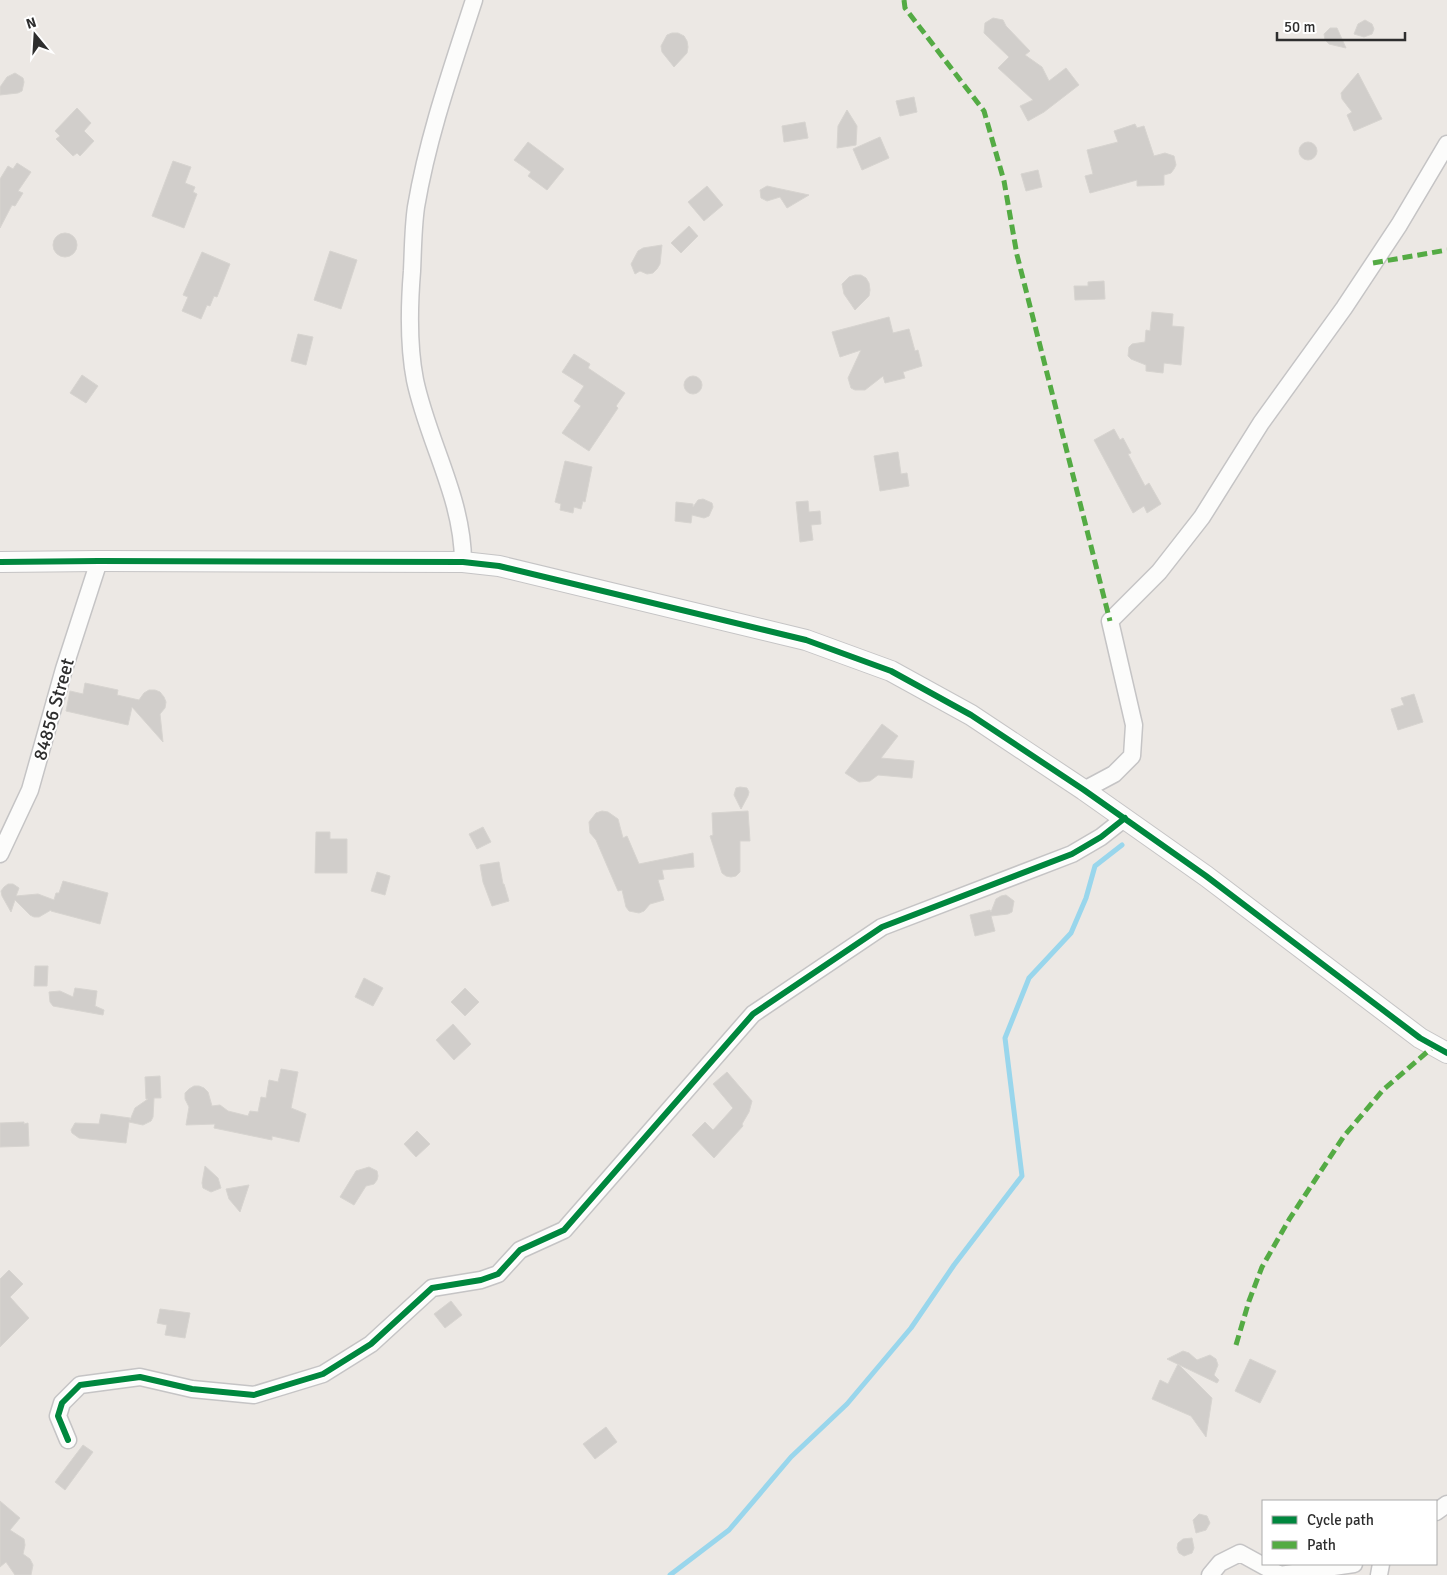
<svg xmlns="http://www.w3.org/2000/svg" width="1447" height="1575" viewBox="0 0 1447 1575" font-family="Signika,sans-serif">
<rect width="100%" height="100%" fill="#ece8e4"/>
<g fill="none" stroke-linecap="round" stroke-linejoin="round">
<!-- stream -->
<path stroke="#99d6ec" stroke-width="5" d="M670,1575l59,-45 62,-73 56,-53 64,-76 43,-63 68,-89 -17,-138 24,-60 42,-45 15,-35 9,-32 27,-21"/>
</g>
<!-- building -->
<path fill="#d1cecb" stroke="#d7d4d0" d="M993,18l10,2 3,6 24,25 -5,4 17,12 7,14 17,-13 13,17 -35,27 -16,9 -8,-15 13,-6 -35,-32 11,-11 -25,-24 1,-10z
M1365,20l7,4 2,5 -2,5 -8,3 -10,-3 4,-10z
M1330,28h7l9,20 -17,-4 -4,-4 -1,-6z
M672,33h6l6,3 3,5 1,6 -1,6 -13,14 -12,-15 -1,-6 6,-11z
M15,73l8,5 1,4 -2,9 -4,2 -18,2v-8l7,-10z
M1358,73l24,46 -28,12 -7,-16 5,-3 -10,-13 -1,-6z
M914,97l3,15 -17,4 -4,-15z
M77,108l14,15 -7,8 10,10 -14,15 -3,-3 -4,3 -17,-17 4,-3 -5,-5z
M847,110l10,16 -1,19 -19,3 1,-22z
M805,122l3,16 -24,4 -2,-16z
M1135,124l2,4 7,-2 10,30 11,-3 9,3 2,9 -2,4 -3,4 -7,2v10l-27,1v-6l-47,13 -5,-17 8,-2 -6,-24 31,-8 -4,-11z
M880,137l9,21 -27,12 -9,-21z
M528,142l36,27 -17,21 -19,-14 3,-4 -17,-12z
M1299 151a9 9 0 1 1 18 0a9 9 0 1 1-18 0Z
M173,161l18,6 -6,16 10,4 -2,5 4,2 -13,34 -32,-12z
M17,163l14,9 -13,19 5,2 -8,13 -3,-1 -12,23v-49l8,-13 5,3z
M1038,170l4,17 -16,4 -5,-17z
M707,186l16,19 -19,16 -16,-19z
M767,186l9,2 33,7 -22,13 -7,-11 -13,4 -6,-3 -1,-8z
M689,226l9,10 -17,17 -10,-10z
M53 245a12 12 0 1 1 24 0a12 12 0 1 1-24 0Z
M662,245l-2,19 -3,5 -4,4 -6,1 -7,-3 -5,3 -4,-10 7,-13 5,-3z
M330,251l27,9 -16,49 -27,-9z
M202,252l28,12 -13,33 -3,-1 -4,10 -3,-1 -6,14 -19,-8 6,-14 -5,-2z
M855,275h6l5,3 3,5 1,7 -1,6 -14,14 -11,-16 -2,-10 7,-7z
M1104,281l1,18 -30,1 -1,-14h14v-4z
M1152,312l21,2 -1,12 12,1 -3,38 -17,-2 -1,10 -17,-2v-6l-15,-6 -3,-3 1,-9 3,-3 13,-2 1,-12 4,1z
M889,317l4,16 16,-4 6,22 3,-1 4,16 -19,6 2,6 -20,5 -2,-7 -18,14h-10l-4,-2 -3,-10 13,-28 -21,7 -8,-25z
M298,334l15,3 -7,28 -15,-4z
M574,354l16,10 -2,4 37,25 -9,13 2,2 -29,43 -27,-18 19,-27 -7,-5 10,-15 -22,-14z
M82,375l16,11 -12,17 -16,-10z
M684 385a9 9 0 1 1 18 0a9 9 0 1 1-18 0Z
M1114,429l6,11 3,-2 8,15 -3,1 17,32 4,-3 12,21 -14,9 -3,-7 -11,7 -39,-73z
M898,452l3,22 6,-1 2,13 -29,5 -6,-35z
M565,461l27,6 -7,35 -2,-1 -2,8 -7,-2 -1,6 -13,-3 1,-6 -6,-2z
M703,499l9,4 1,4 -4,9 -5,2 -12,-3 -1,8 -16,-2 1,-19 17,2v3l5,-7z
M808,501l1,11 11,-1 1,13 -10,1 2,15 -13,2 -4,-40z
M85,683l33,7 -1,5 22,5 5,-7 5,-3h6l5,2 4,5 2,5 -1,6 -5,6 3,28 -31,-35 -4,18 -62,-14 4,-20 13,3z
M1414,694l9,28 -25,8 -7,-21 13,-4 -3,-7z
M882,724l16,12 -17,22 33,3 -2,17 -34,-3 -8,6 -11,1 -14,-9z
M740,787l7,1 2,4 -1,4 -7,13 -7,-14 2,-7z
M602,811l6,1 10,7 5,19 4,-2 12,28 54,-11 1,14 -32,3 2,9 -6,1 6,20 -14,4 -6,7 -5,2 -10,-2 -3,-4 -4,-17 -4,1 -22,-51 -6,-7 -1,-11 7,-9z
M748,811l2,30h-10v31l-4,4 -5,1 -5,-1 -4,-3 -12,-37 3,-1 -1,-22z
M483,827l8,15 -14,7 -8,-15z
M316,832h14v7h17v34h-32z
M499,862l4,22h1l5,17 -17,5 -9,-24 -3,-17z
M377,872l13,4 -5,19 -14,-4z
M63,881l45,12 -8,31 -49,-13v-1l-12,7h-5l-4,-2 -15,-15 -4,12 -9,-16 -1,-5 3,-4 4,-3h5l6,4 -3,8 22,-2 16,6 2,-7h3z
M1006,895l8,6 -2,11 -4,2 -17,2 4,15 -20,5 -5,-21 20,-5 1,2 5,-13 5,-3z
M35,966h13l-1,20h-13z
M364,978l19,10 -10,18 -18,-9z
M75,988l22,3 -2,15 9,4 -1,5 -50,-9 -3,-4 -1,-10 11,-1 13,6z
M465,988l14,14 -14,14 -14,-14z
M453,1024l18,20 -17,16 -18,-20z
M281,1069l17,3 -7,36 15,6 -7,28 -27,-6v4l-58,-12 1,-4 -29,1 3,-18 -4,-8v-6l4,-4 5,-3h5l5,2 4,4 4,14 8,-1 8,6 20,5 2,-5 8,1 3,-15 5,1 3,-18 9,2z
M727,1072l25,29 -3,11 -7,12 1,2 -29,32 -22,-23 13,-13 8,8 20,-22 -20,-24z
M160,1076l1,22h-7l-1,19 -2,4 -8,4 -14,-3 -3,21 -47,-5 -7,-5 -1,-3 4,-7 24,1 2,-10 29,4v2l5,-12 13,-9h-2l-1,-22z
M24,1122v2l4,-1 1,23 -29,1v-24z
M417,1131l13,13 -14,13 -12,-13z
M205,1166l13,12 3,10 -10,4 -8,-4 -1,-5z
M369,1167l8,4 1,5 -1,4 -3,4 -8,2 -12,19 -14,-8 16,-26z
M249,1185l-9,27 -11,-13 -3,-10z
M9,1270l14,14 -13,13 19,21 -29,29v-68z
M451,1301l11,14 -17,13 -11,-14z
M160,1309l30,4 -5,25 -20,-3 2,-10 -10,-2z
M1183,1351l6,2 8,7 13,-5 6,4 2,6 -4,10 5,5 -2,3 -50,-24z
M1250,1359l26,12 -16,32 -25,-12z
M1178,1364l34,34 -6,39 -15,-21 -39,-17 8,-19 8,4z
M606,1427l11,15 -22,17 -12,-15z
M83,1445l10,7 -28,38 -10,-8z
M0,1501l20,17 -10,12 14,9 1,6 -2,9 7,5 3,6 -2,10h-16l-9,-13 -6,5z
M1199,1514l8,2 3,7 -4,7 -10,3 -3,-13z
M1192,1538l2,10 -2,5 -8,3 -5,-3 -2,-5 1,-5 5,-4z"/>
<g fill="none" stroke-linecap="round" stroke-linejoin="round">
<defs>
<path id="minor" d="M463,562c0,-64 -35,-120 -48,-182 -7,-36 -6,-72 -3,-109 1,-21 1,-43 4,-64 12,-71 36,-139 58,-207
M1084,790l30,-16 18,-18 2,-31 -24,-104 49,-49 43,-55 59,-94 83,-115 55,-83 48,-81
M0,854l30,-64 34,-121 35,-108
M68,1440l-10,-24 4,-13 18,-18 60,-8 52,12 62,6 69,-21 48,-30 61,-56 49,-8 17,-6 22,-24 44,-20 189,-216 129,-87 190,-73 29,-17 24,-19
M1436,1512l11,-8
M1210,1575l10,-12 20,-10 40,22 74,-11
M1379,1575l2,-11"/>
<path id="tertiary" d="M0,562l99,-1 364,1 36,4 307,74 85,31 80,44 113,75 122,86 214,162 27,15"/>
</defs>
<!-- minor casing -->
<use href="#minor" stroke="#c5c4c5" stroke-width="19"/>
<!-- tertiary casing -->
<use href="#tertiary" stroke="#c5c4c5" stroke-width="22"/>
<!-- minor -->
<use href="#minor" stroke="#fcfcfb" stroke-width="16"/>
<!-- tertiary -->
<use href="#tertiary" stroke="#fcfcfb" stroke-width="20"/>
<!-- quiet -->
<path stroke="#54ab44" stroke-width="5" stroke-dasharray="10 5" stroke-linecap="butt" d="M904,0l1,8 79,103 20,70 13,74 93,366
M1373,263l74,-13
M1236,1345l13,-44 13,-34 28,-49 54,-82 39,-46 51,-44"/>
<defs>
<path id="cycleway" d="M0,562l99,-1 364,1 36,4 307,74 85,31 80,44 113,75 122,86 214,162 27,15
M68,1440l-10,-24 4,-13 18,-18 60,-8 52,12 62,6 69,-21 48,-30 61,-56 49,-8 17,-6 22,-24 44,-20 189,-216 129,-87 190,-73 29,-17 24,-19"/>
</defs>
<!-- cycleway casing -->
<use href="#cycleway" stroke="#fff" stroke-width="9"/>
<!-- cycleway -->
<use href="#cycleway" stroke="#00873e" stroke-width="6"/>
</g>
<g text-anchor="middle" stroke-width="4" stroke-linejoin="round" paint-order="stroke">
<!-- street labels -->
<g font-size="19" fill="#2e2e2e" stroke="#fff">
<text transform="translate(53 709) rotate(-74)" y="7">84856 Street</text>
</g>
</g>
<!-- legend -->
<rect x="1262" y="1500" width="175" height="65" fill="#ffffff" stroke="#ababab"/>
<rect x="1272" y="1516" width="25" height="8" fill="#00873e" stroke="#ababab"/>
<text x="1307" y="1525" font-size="15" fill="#2e2e2e">Cycle path</text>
<rect x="1272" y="1541" width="25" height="8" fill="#54ab44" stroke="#ababab"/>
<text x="1307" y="1550" font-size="15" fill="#2e2e2e">Path</text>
<!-- north arrow -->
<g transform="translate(35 35) rotate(342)" stroke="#ffffff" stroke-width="4" paint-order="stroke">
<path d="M0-4L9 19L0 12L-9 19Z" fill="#2e2e2e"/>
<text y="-8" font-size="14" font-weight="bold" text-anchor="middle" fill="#2e2e2e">N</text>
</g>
<!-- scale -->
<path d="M1277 32v8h128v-8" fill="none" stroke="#2e2e2e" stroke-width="2.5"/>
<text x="1284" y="32" font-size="15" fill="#2e2e2e" stroke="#ffffff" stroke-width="4" paint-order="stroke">50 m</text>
</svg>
